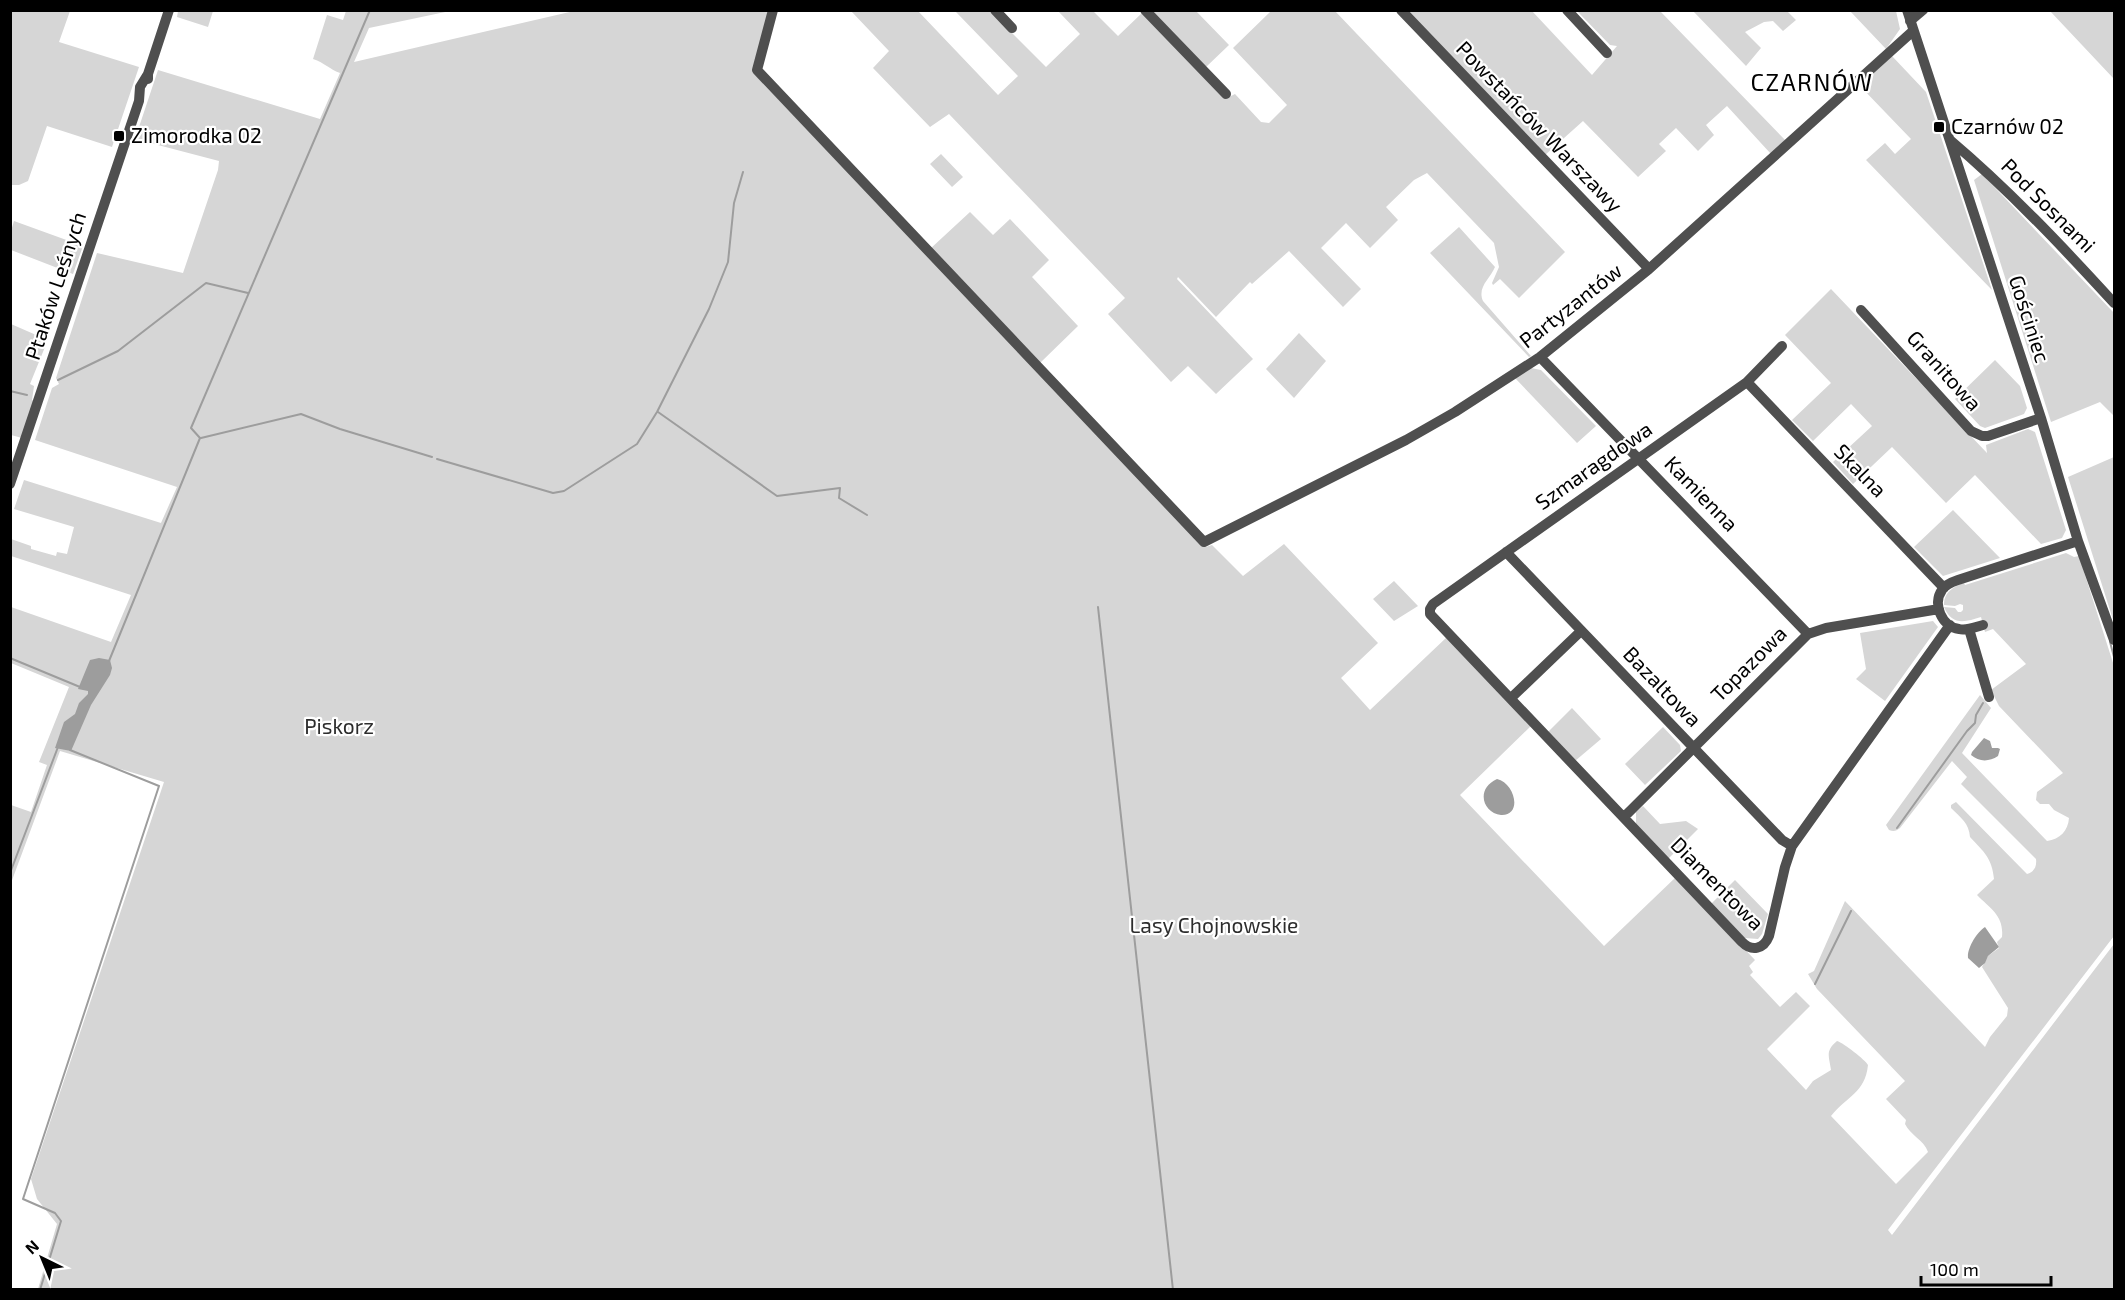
<svg xmlns="http://www.w3.org/2000/svg" width="2125" height="1300" viewBox="0 0 2125 1300" font-family="'Exo 2',sans-serif">
<rect width="100%" height="100%" fill="#fff"/>
<!-- green -->
<path fill="#d6d6d6" d="M10,11h60l-11,31 80,25 -27,80 -65,-21 -19,55 -9,4h-9z
M178,11v-1l35,1 -5,16 -31,-10z
M346,11h104l-81,17 -15,34 220,-51h195l-17,61 454,475 6,-2 31,31 41,-32 94,99 -37,35 29,32 77,-73 84,89 -71,69 144,151 72,-69 79,83 -6,6 4,6 -3,3 30,32 16,-15 14,14 -43,43 39,41 7,-9 18,-11c-2,-14 -6,-19 6,-29 7,2 28,19 31,24 -3,28 -21,31 -37,51l65,68 32,-32c-4,-12 -18,-17 -23,-28l1,-4 -20,-21 19,-18 -88,-92 -9,-15 6,-3 31,-70 140,146 5,-10 17,-21 1,-8 -26,-41 6,-11 11,-8 -2,-6 5,-5c2,-21 -11,-28 -25,-42l17,-16c-2,-21 -10,-27 -24,-42 -1,-14 -9,-19 -19,-29v-3l5,-3 71,72c7,-2 10,-7 9,-15l-75,-75 6,-7 -15,-16 -52,67c-4,3 -6,4 -11,2l-3,-5 94,-130 11,13 -29,45 85,88c13,-2 21,-10 22,-23l-15,-8 -5,-6h-9l-4,-4 1,-8 26,-19 -64,-67 -8,-16 35,-26 -33,-35 -8,3 -4,-15c-16,5 -29,9 -37,-10l11,1 3,4h3l2,-2v-5l-3,-1 -5,2 -11,-1c0,-13 9,-18 20,-22l1,2 101,-32 8,4 5,-1 35,110v270l-226,294 4,5 222,-291v345h-2076l19,-65 -20,-25 -6,-20 133,-397 -104,-31 -49,132v-78l20,7 16,-47 -8,-3 30,-75 -58,-24v-56l100,35 20,-47 -120,-39v-17l20,7v3l25,7 1,-4 10,2 7,-27 -60,-18 10,-29 137,43 16,-36 -142,-47 17,-52 7,-4 -3,-6 41,-125 86,20 35,-103 1,-9 -84,-22 23,-69 162,49 20,-46c-11,-4 -15,-10 -27,-14l14,-44 16,5z
M851,11h67l80,84 20,-19 -63,-65h35l56,56 34,-33 -22,-23h35l25,25 24,-23 85,85 8,-4 26,28 8,1 18,-18 -54,-57 37,-36 -2,-1h67l230,241 -46,46 -19,-19 -7,6 -1,-2 7,-16 -5,-24 -67,-70 -13,7 -28,27 12,13 -28,28 -24,-25 -25,25 40,41 -18,18 -54,-56 -37,33 -2,-2 -34,35 -38,-40 -1,2 76,80 -37,35 -28,-28 -17,16 -63,-68 17,-16 -176,-184 -19,13 -57,-59 16,-17z
M1151,11h45l33,34 -23,22z
M1405,11h127l60,64 25,-29 -7,-1 -33,-34h83l125,129 -14,14 -44,-48 -21,19 8,10 -16,16 -22,-23 -17,16 7,7 -28,26 -55,-56 -39,35z
M1693,11h94l9,9 -13,11 -10,-10 -9,1 -19,10 16,16 -15,18z
M1850,11h46l4,18 -14,20z
M2050,11h64v68z
M1892,56l34,36 66,198 -126,-130 19,-17 10,11 16,-15 -51,-53z
M941,154l22,23 -11,10 -22,-23z
M1982,174l132,139v103l-14,-14 -49,20 -77,-242z
M970,212l23,23 17,-16 39,41 -17,17 46,49 -38,37 -110,-114z
M14,221l69,25 -10,28 -62,-24v-19z
M1459,227l36,40c-5,12 -18,20 -12,34l48,55 -2,1 -99,-104z
M1831,289l156,164 -1,-8 42,-16 7,3 31,98 -4,8 -21,6 -66,-69 -29,28 -54,-56 -39,37 -20,-22 39,-36 -21,-22 -38,37 -21,-21 39,-37 -46,-48z
M11,324l32,14 4,4 -17,42 4,2 -2,14 2,1 -12,37 -11,-3z
M1299,333l27,28 -32,37 -28,-29z
M1995,360l25,26 7,22 -3,6 -39,14 -5,-2 -25,-27z
M1531,368l10,2 55,56 -19,17 -62,-65z
M2114,457v166l-46,-146z
M1953,510l47,48 -57,18 -29,-29z
M1394,581l24,25 -24,15 -21,-22z
M1933,621l5,6 -53,74 -29,-22 10,-10 -6,-36z
M1572,708l29,31 -26,22 -27,-29z
M1663,727l17,18 1,6 -36,34 -20,-21z
M1643,806l17,18 26,-3 12,8 -30,30 -32,-34v-13z
M1735,880l33,34 -6,20 -4,5 -13,-1 -34,-34z"/>
<!-- water -->
<path fill="#9d9d9d" d="M99,658l11,2 2,8 -2,7 -19,30 -20,46 -16,-3 9,-26 11,-8 4,-11 9,-9v-3l-10,-2 12,-29z
M1984,738l6,3 2,7h6l2,1 -2,7c-9,6 -19,6 -27,-1l1,-3z
M1497,779c18,4 26,37 4,36 -18,-2 -26,-26 -4,-36z
M1985,927l14,20 -11,9 -3,7 -6,5 -11,-10c-1,-10 9,-26 17,-31z"/>
<g fill="none" stroke-linecap="round" stroke-linejoin="round">
<!-- stream -->
<path stroke="#9d9d9d" stroke-width="2" d="M58,380l60,-29 88,-68 42,10
M10,391l17,4
M658,412l119,84 63,-8 -1,10 28,17
M201,438l100,-24 39,15 92,28
M437,459l116,34 11,-2 73,-47 20,-32 52,-103 19,-47 6,-59 9,-31
M1098,607l75,683
M2110,642l4,15
M10,658l70,29
M109,661l91,-223 -9,-10 179,-418
M1897,828l70,-97 8,-8 1,-8 7,-12
M10,873l48,-126
M1815,984l36,-73
M40,1290l21,-69 -6,-8 -32,-14 136,-413 -89,-36"/>
<!-- street -->
<path stroke="#4f4f4f" stroke-width="10" d="M773,10l-16,60 447,472 202,-102 49,-28 85,-55 109,-88 264,-238
M995,10l17,18
M1145,10l81,84
M1401,10l248,259
M1567,10l40,43
M1907,10l134,408 37,123 36,99
M1910,21l13,-11
M148,79v-5l21,-64
M1950,140c59,50 112,106 164,163
M1861,310l110,121 11,5h6l53,-18
M1782,346l-35,36 -314,222 -3,5v5l312,328c10,10 22,7 27,-6l16,-69 7,-21 158,-221
M1540,357l268,277
M1747,382l197,206
M10,484l129,-383 1,-14 8,-13
M1506,552l276,288 10,6
M1983,625c-8,2 -16,6 -24,4 -17,-2 -27,-25 -17,-39 3,-5 10,-8 16,-10l120,-39
M1969,629l20,68
M1511,698l70,-67
M1624,817l184,-183 18,-6 113,-19"/>
</g>
<!-- markers -->
<g fill="#000" stroke="#fff" stroke-width="2">
<rect x="1933" y="121" width="12" height="12" rx="3"/>
<rect x="113" y="130" width="12" height="12" rx="3"/>
</g>
<g text-anchor="middle" stroke-width="4.5" stroke-linejoin="round" paint-order="stroke">
<!-- street labels -->
<g font-size="21" fill="#000" stroke="#fff">
<text transform="translate(1539 127) rotate(46)" y="7">Powstańców Warszawy</text>
<text transform="translate(2048 206) rotate(45)" y="7">Pod Sosnami</text>
<text transform="translate(56 286) rotate(-72)" y="7">Ptaków Leśnych</text>
<text transform="translate(1571 306) rotate(-38)" y="7">Partyzantów</text>
<text transform="translate(2029 319) rotate(72)" y="7">Gościniec</text>
<text transform="translate(1944 371) rotate(48)" y="7">Granitowa</text>
<text transform="translate(1594 466) rotate(-35)" y="7">Szmaragdowa</text>
<text transform="translate(1860 471) rotate(46)" y="7">Skalna</text>
<text transform="translate(1701 494) rotate(46)" y="7">Kamienna</text>
<text transform="translate(1749 664) rotate(-45)" y="7">Topazowa</text>
<text transform="translate(1662 687) rotate(46)" y="7">Bazaltowa</text>
<text transform="translate(1717 884) rotate(45)" y="7">Diamentowa</text>
</g>
<!-- poi labels -->
<g font-size="21" fill="#000" stroke="#fff" text-anchor="start">
<text x="1951" y="134">Czarnów 02</text>
<text x="131" y="143">Zimorodka 02</text>
</g>
<!-- park labels -->
<g font-size="21" fill="#2d2d2d" stroke="#fff">
<text x="339" y="734">Piskorz</text>
<text x="1214" y="933">Lasy Chojnowskie</text>
</g>
<!-- quarter labels -->
<g font-size="24" letter-spacing="1.5" fill="#000" stroke="#fff">
<text x="1812" y="91">CZARNÓW</text>
</g>
</g>
<!-- border -->
<rect width="2125" height="1300" fill="none" stroke="#000000" stroke-width="24"/>
<!-- north arrow -->
<g transform="translate(42 1258) rotate(317)" stroke="#ffffff" stroke-width="4.5" paint-order="stroke">
<path d="M0-4.5L10 22L0 15L-10 22Z" fill="#000000"/>
<text y="-9" font-size="16" font-weight="bold" text-anchor="middle" fill="#000000">N</text>
</g>
<!-- scale -->
<path d="M1921 1276v9h130v-9" fill="none" stroke="#000000" stroke-width="3"/>
<text x="1930" y="1276" font-size="18" fill="#000000" stroke="#ffffff" stroke-width="4.5" paint-order="stroke">100 m</text>
</svg>
